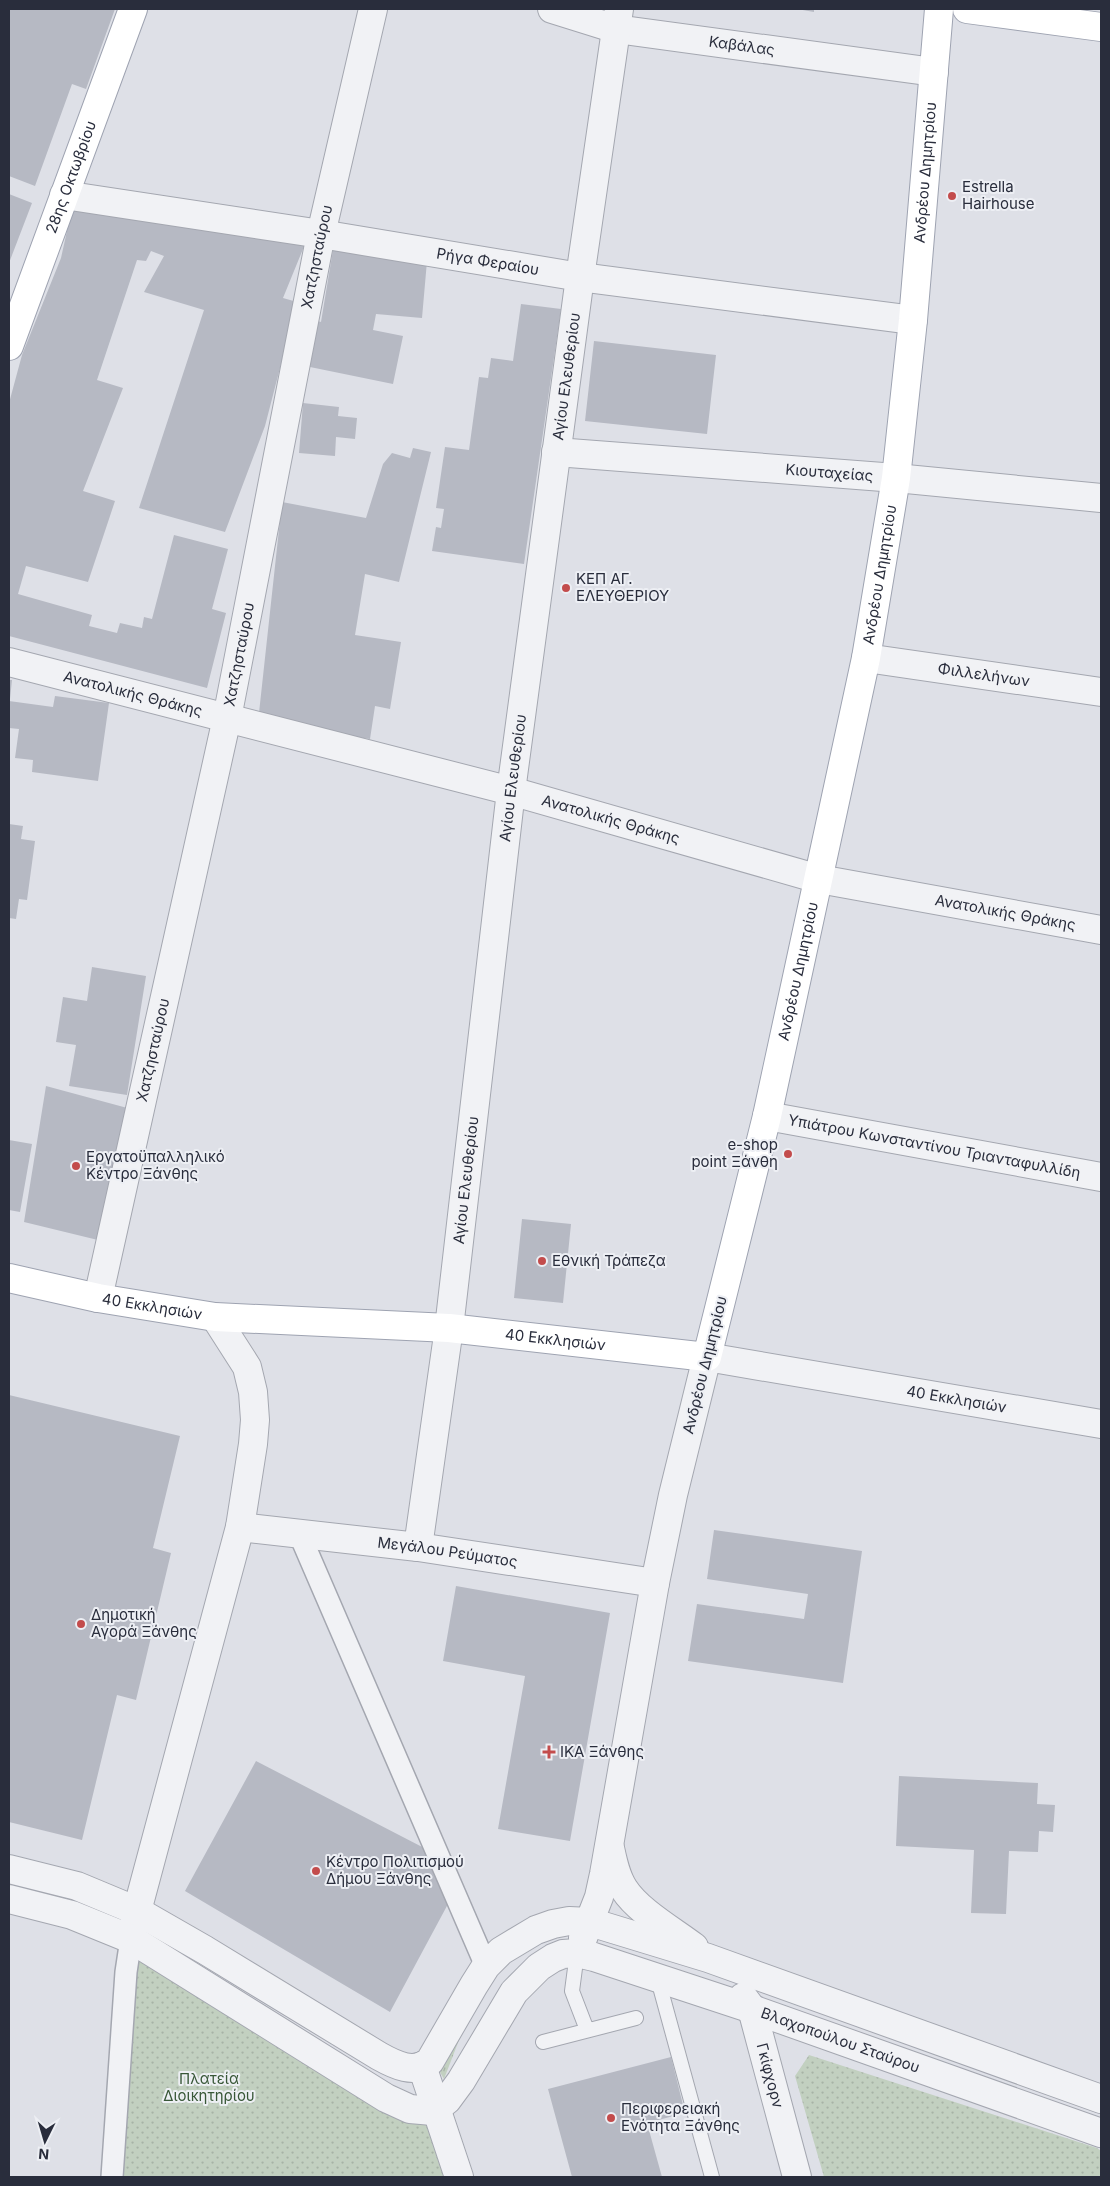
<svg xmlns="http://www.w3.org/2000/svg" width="1110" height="2186" viewBox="0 0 1110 2186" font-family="Inter,sans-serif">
<defs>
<pattern id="grass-tufts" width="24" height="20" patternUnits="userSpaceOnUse" patternTransform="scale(1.25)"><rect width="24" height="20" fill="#c2d0c0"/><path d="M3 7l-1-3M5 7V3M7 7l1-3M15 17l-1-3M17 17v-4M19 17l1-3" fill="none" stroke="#a7b3a6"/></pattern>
<pattern id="park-dots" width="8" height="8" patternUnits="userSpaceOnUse" patternTransform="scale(1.25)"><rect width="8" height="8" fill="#c2d0c0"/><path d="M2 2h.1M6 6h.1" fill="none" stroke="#a7b3a6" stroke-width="1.8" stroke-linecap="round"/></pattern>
</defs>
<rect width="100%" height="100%" fill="#dee0e7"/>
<!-- grass -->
<path fill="url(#grass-tufts)" d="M481,1983l-37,96 -10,-17z"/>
<!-- park -->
<path fill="url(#park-dots)" d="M131,1939l295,172 25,66h-339z
M809,2055l288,93 4,3v26h-277l-29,-101z"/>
<!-- building -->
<path fill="#b6b9c3" d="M9,9h106l-29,80 -14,-5 -37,102 -26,-10z
M797,9h17v3z
M9,194l23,9 -23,60z
M73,204l232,40 -22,54 14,4 -32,124 -40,106 -86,-24 65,-198 -60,-18 20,-36 -13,-5 -5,10 -9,-1 -40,120 26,8 -40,103 32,10 -27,81 -62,-16 -8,28 74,21 -3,11 28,7 3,-10 22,5 2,-11 8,2 22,-84 54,14 -16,60 14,4 -19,75 -198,-52v-233l13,-48 39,-97z
M333,250l94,11 -5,57 -46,-4 -3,16 30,6 -10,48 -83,-17 8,-46 3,1z
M521,304l40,5 -37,255 -92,-13 4,-24 5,1 3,-19 -8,-1 9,-61 24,3 10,-73 9,1 3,-20 22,3z
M594,341l122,14 -9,79 -122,-13z
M303,403l36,4 -1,9 19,2 -2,21 -19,-2 -1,19 -36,-3z
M413,448l18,4 -32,130 -34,-8 -10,61 46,7 -11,67 -15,-3 -5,33 -112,-17 24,-220 84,16 17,-54 9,-11 18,5z
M9,680h3l-2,19h-1z
M55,696l54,7 -11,78 -66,-9 1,-12 -18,-2 4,-29 -10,-1v-27l44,6z
M9,824l14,2 -2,13 14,2 -8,59 -8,-1 -3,20 -7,-1z
M92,967l54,9 -19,119 -58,-9 7,-41 -20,-3 7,-45 24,4z
M46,1086l85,23 -29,132 -78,-19z
M9,1140l23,4 -12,68 -11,-2z
M522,1219l49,5 -8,79 -49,-5z
M9,1395l171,41 -27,112 18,5 -35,147 -19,-5 -35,145 -73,-18z
M714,1530l148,21 -19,132 -155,-22 9,-57 107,15 4,-25 -101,-15z
M456,1586l154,27 -40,228 -72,-12 27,-153 -82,-15z
M256,1761l172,89 20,54 -58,108 -205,-121z
M899,1776l139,7 -1,21 18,1 -2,27 -14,-1 -1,21 -29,-1 -3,63 -35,-1 3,-63 -78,-4z
M671,2057l14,56 -38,10 15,54h-90l-24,-88z"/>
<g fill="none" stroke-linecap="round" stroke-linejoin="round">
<defs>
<path id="service" d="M577,1953l-5,38 15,39
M657,1976l55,201
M543,2042l93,-24"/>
<path id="pedestrian" d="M299,1533l187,433
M112,2177l14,-205 5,-33"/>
<g id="minor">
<path id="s1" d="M552,9l64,20 318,43"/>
<path id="s2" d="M64,195l257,39 259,43 333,43"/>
<path id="s3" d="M556,452l340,26 205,20"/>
<path id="s4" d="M866,658l235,34"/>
<path id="s5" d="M9,662l502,129 308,88 282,51"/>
<path id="s6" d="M767,1116l334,61"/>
<path id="s7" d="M98,1298l129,-580 94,-484 52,-225"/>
<path id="s8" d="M240,1527l178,20 237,36"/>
<path id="s9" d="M418,1547l31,-219 62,-537 69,-514 39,-268"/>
<path d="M132,1933l5,-22 103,-384 13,-83 2,-24 -2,-28 -6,-25 -32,-50"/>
<path d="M422,2066l37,111"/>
</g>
<g id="tertiary">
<path d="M610,1848c3,14 6,29 14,41 14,22 49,42 70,58"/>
<path d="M9,1869l68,17 60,25 68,39 174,106c16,9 36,19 51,5l44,-76 12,-19 15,-15 35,-21 17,-6 16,-3 21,1 118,36 393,141"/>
<path id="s10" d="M9,1899l63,16 59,24 255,159 24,11 23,2 14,-11 14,-19 53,-89 25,-25 14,-9 10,-4 14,-1 17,4 158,52 349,124"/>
<path id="s11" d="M583,1938l16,-41 5,-23 51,-291 18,-88 34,-138 394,67"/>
<path id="s12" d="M743,1997l9,12 45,168"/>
</g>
<g id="primary">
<path d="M967,9l134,18"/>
<path id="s13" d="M9,346l124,-337"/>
<path id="s14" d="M9,1278l89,20 117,19 234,11 258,29 60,-241 99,-458 30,-180 17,-158 26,-311"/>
</g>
</defs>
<!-- service casing -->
<use href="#service" stroke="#a4a7b0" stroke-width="16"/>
<!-- pedestrian casing -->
<use href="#pedestrian" stroke="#a4a7b0" stroke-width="24"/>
<!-- minor casing -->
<use href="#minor" stroke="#a4a7b0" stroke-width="30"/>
<!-- tertiary casing -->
<use href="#tertiary" stroke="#a4a7b0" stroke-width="30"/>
<!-- primary casing -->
<use href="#primary" stroke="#9ea3b1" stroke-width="30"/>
<!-- service -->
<use href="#service" stroke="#f1f2f5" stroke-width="14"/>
<!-- pedestrian -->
<use href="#pedestrian" stroke="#f1f2f5" stroke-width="21"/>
<!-- minor -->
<use href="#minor" stroke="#f1f2f5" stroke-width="28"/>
<!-- tertiary -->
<use href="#tertiary" stroke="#f1f2f5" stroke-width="28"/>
<!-- primary -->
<use href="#primary" stroke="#fff" stroke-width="28"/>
</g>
<!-- markers -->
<g fill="#c34c4c" stroke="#edeff4" stroke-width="2">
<circle cx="952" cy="196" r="5"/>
<circle cx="566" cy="588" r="5"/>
<circle cx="788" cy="1154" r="5"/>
<circle cx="76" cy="1166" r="5"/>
<circle cx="542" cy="1261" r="5"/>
<circle cx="81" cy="1624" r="5"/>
<path d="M546.5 1744.5h5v5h5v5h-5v5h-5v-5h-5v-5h5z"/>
<circle cx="316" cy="1871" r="5"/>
<circle cx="611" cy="2118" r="5"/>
</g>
<g text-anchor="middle" stroke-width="4" stroke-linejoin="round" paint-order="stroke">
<!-- street labels -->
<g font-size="15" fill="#292d3c" stroke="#edeff4">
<text dy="5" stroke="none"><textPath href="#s1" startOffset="194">Καβάλας</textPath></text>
<text dy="5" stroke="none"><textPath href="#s14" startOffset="1910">Ανδρέου Δημητρίου</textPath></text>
<text dy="5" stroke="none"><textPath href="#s13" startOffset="180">28ης Οκτωβρίου</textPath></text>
<text dy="5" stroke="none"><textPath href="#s7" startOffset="1064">Χατζησταύρου</textPath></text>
<text dy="5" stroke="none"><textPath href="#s2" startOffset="429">Ρήγα Φεραίου</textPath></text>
<text dy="5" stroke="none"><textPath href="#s9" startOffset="1180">Αγίου Ελευθερίου</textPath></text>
<text dy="5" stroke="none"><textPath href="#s3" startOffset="274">Κιουταχείας</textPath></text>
<text dy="5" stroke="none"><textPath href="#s14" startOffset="1505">Ανδρέου Δημητρίου</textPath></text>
<text dy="5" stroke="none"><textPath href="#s7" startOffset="659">Χατζησταύρου</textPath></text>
<text dy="5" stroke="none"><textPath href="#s4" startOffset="119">Φιλλελήνων</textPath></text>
<text dy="5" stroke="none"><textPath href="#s5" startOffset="128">Ανατολικής Θράκης</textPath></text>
<text dy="5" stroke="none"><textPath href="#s9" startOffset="775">Αγίου Ελευθερίου</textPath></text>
<text dy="5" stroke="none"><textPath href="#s5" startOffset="622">Ανατολικής Θράκης</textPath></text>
<text dy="5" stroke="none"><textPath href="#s5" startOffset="1028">Ανατολικής Θράκης</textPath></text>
<text dy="5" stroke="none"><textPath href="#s14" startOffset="1100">Ανδρέου Δημητρίου</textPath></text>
<text dy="5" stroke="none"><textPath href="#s7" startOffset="254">Χατζησταύρου</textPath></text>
<text dy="5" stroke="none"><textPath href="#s6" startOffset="170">Υπιάτρου Κωνσταντίνου Τριανταφυλλίδη</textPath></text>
<text dy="5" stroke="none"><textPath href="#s9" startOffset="370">Αγίου Ελευθερίου</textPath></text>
<text dy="5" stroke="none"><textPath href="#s14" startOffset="146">40 Εκκλησιών</textPath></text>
<text dy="5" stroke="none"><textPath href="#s14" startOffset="551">40 Εκκλησιών</textPath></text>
<text transform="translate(705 1365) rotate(-76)" y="5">Ανδρέου Δημητρίου</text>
<text dy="5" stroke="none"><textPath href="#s11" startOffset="848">40 Εκκλησιών</textPath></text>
<text dy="5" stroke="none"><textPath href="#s8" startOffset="209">Μεγάλου Ρεύματος</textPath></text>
<text dy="5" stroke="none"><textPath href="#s10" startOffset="978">Βλαχοπούλου Σταύρου</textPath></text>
<text dy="5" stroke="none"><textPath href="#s12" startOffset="84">Γκίφχορν</textPath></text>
</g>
<!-- poi labels -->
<g font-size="15" fill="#292d3c" stroke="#edeff4" text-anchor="start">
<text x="962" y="192">Estrella<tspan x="962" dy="17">Hairhouse</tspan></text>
<text x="576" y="584">ΚΕΠ ΑΓ.<tspan x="576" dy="17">ΕΛΕΥΘΕΡΙΟΥ</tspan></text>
<text x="778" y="1150" text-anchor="end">e-shop<tspan x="778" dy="17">point Ξάνθη</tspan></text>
<text x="86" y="1162">Εργατοϋπαλληλικό<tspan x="86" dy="17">Κέντρο Ξάνθης</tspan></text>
<text x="552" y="1266">Εθνική Τράπεζα</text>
<text x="91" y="1620">Δημοτική<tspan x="91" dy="17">Αγορά Ξάνθης</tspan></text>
<text x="560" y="1757">ΙΚΑ Ξάνθης</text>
<text x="326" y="1867">Κέντρο Πολιτισμού<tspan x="326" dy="17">Δήμου Ξάνθης</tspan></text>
<text x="621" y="2114">Περιφερειακή<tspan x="621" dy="17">Ενότητα Ξάνθης</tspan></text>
</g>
<!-- park labels -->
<g font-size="15" fill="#385737" stroke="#edeff4">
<text x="209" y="2084">Πλατεία<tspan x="209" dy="17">Διοικητηρίου</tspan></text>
</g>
</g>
<!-- border -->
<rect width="1110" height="2186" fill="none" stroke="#292d3c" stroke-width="20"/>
<!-- north arrow -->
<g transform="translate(45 2141) rotate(185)" stroke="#edeff4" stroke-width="4" paint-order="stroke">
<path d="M0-4L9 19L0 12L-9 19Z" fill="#292d3c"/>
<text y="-8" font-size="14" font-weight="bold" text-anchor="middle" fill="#292d3c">N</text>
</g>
</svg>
